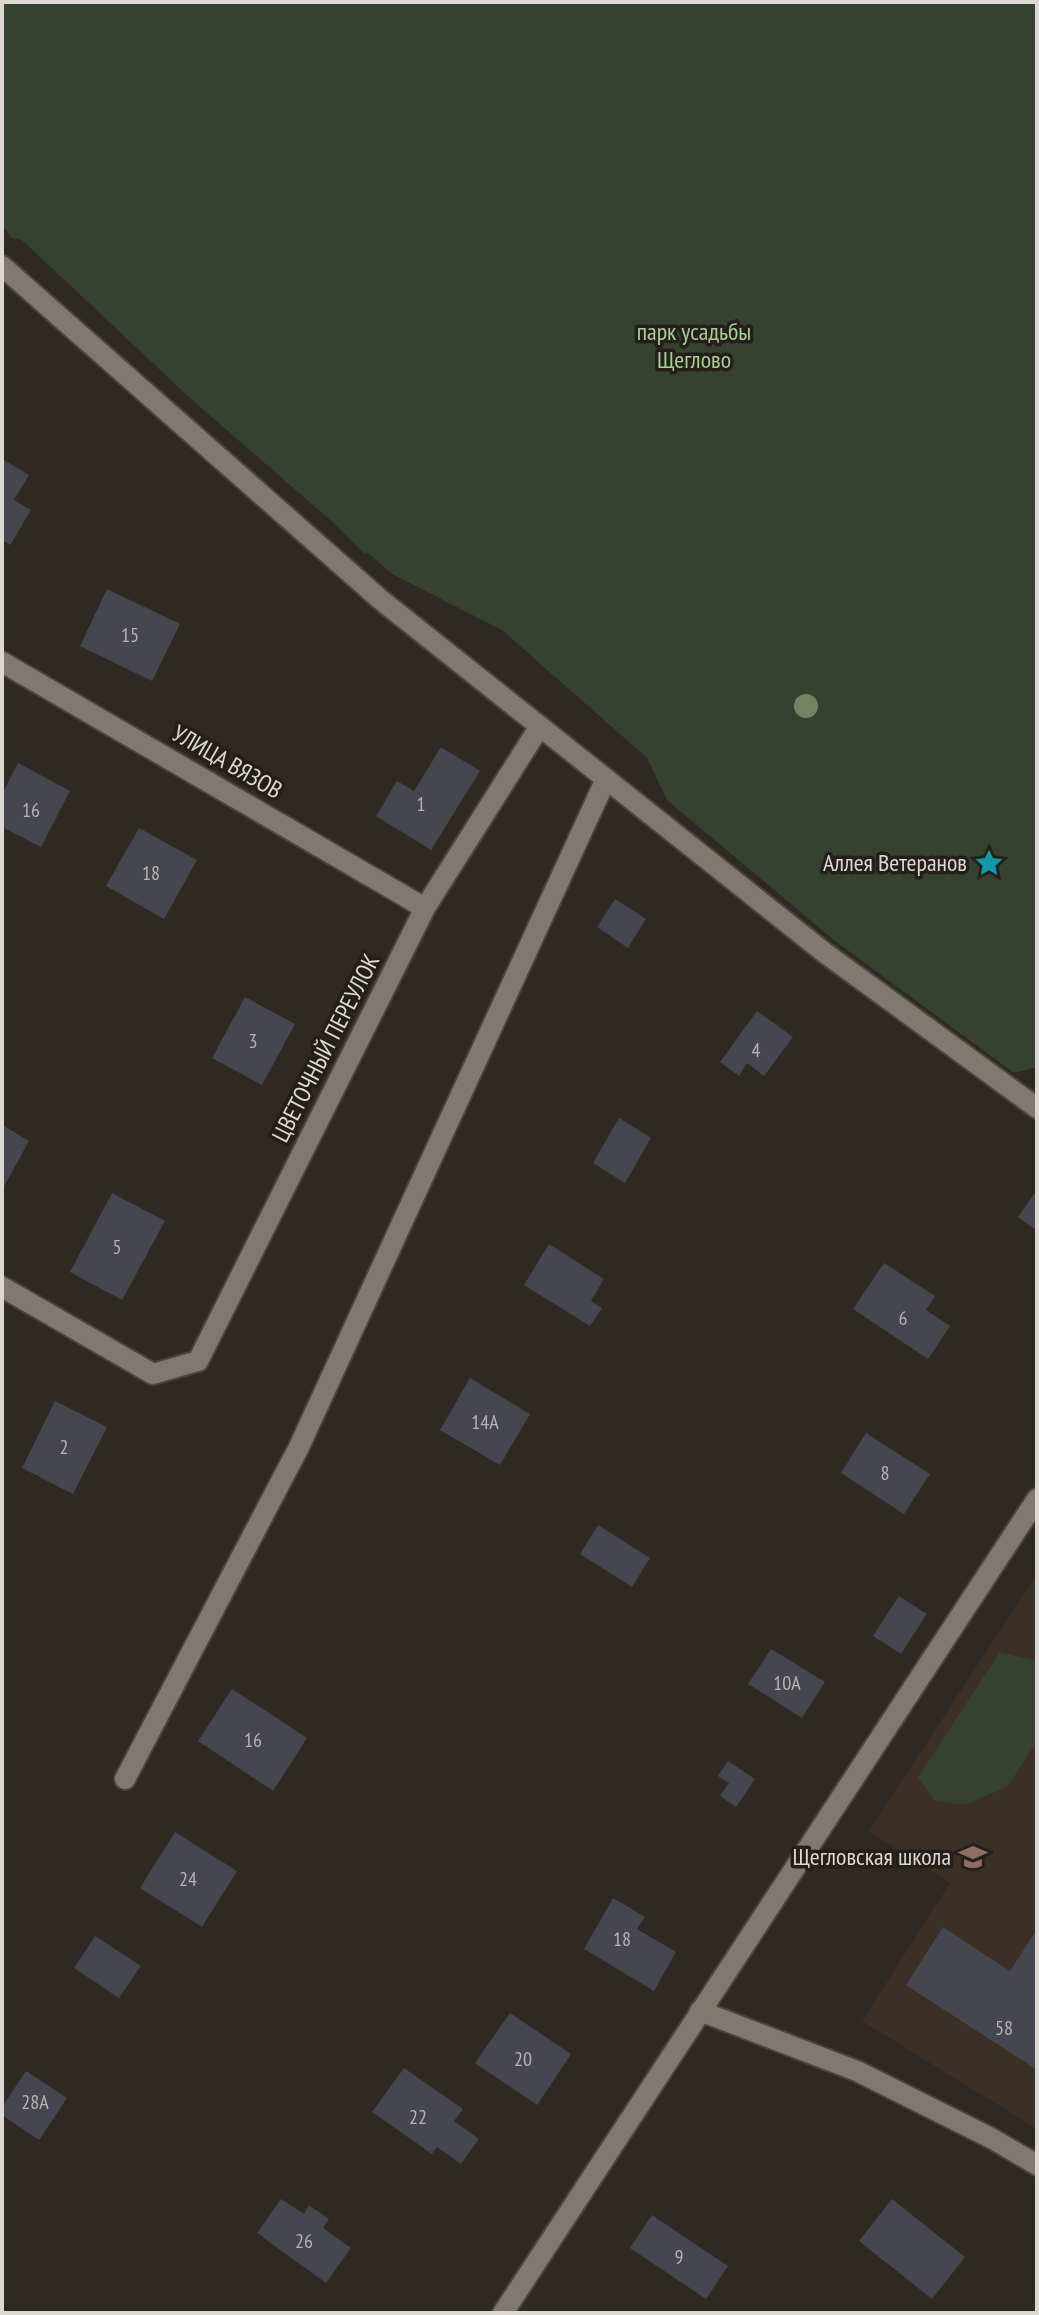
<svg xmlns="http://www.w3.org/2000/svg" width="1039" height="2315" viewBox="0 0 1039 2315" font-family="'PT Sans Narrow',sans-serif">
<rect width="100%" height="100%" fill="#2f2923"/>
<!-- built -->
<path fill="#3b3026" d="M1037,1574v555l-175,-108 88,-138 -81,-52z"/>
<!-- green -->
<path fill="#36422f" d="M2,2h1035v1065l-23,6 -179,-132 -168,-141 -20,-42 -145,-128 -110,-56 -25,-22 -2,2 -28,-28 -147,-128 -168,-158 -10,-2 -10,-13z
M1000,1652l37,9v80l-30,46 -43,18 -30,-5 -16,-23z"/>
<!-- building -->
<path fill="#45464e" d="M2,459l27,16 -15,25 17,10 -21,35 -8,-5z
M107,589l73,35 -28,57 -72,-35z
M441,747l39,24 -49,79 -55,-34 21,-35 17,10z
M18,763l52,28 -29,56 -39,-20v-33z
M139,828l58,32 -33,59 -58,-33z
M615,899l31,20 -18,29 -31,-21z
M245,997l50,27 -33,61 -50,-27z
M757,1011l36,26 -29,39 -17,-13 -8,13 -19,-14z
M619,1118l32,20 -26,45 -32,-20z
M2,1125l27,16 -27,49z
M1037,1190v41l-19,-14z
M112,1193l53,28 -43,79 -52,-28z
M549,1244l55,35 -13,22 11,7 -12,18 -66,-41z
M884,1263l51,33 -9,14 24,16 -22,33 -75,-50z
M470,1378l60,36 -30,51 -60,-35z
M55,1401l52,26 -34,67 -51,-26z
M866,1433l64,41 -26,40 -63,-41z
M598,1525l52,33 -18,29 -52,-33z
M899,1596l28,18 -26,40 -28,-18z
M771,1649l54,33 -23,36 -54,-34z
M232,1689l75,49 -34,53 -75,-50z
M728,1761l27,18 -19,28 -16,-11 9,-13 -11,-7z
M175,1832l62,39 -35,56 -62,-39z
M613,1898l32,19 -8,12 39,23 -22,39 -70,-42z
M943,1927l67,44 27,-42v141l-131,-85z
M95,1936l46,30 -22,32 -45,-30z
M510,2013l61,41 -34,51 -62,-42z
M404,2068l59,41 -9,12 25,18 -18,25 -24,-17 -5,7 -60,-42z
M26,2071l41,27 -28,42 -37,-25v-8z
M281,2199l23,15 5,-9 20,14 -6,9 28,20 -25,35 -69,-50z
M892,2199l73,58 -33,42 -73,-58z
M652,2215l76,51 -22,33 -76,-51z"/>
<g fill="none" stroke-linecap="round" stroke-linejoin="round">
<defs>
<path id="lane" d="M125,1779l174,-332 307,-668
M700,2011l157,60 134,67 46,27"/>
<path id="street" d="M2,266l379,334 444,353 212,155
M2,662l423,246
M2,1287l151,87 45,-13 227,-453 115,-182"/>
<path id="secondary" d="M503,2313l534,-814"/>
</defs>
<!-- lane casing -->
<use href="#lane" stroke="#4a4540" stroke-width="24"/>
<!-- street casing -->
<use href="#street" stroke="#4a4540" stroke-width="24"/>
<!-- secondary casing -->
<use href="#secondary" stroke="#4a4540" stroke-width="24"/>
<!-- lane -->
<use href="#lane" stroke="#807972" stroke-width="20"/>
<!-- street -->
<use href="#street" stroke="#807972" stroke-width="20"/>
<!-- secondary -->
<use href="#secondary" stroke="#807972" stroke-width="20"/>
</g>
<!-- trees -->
<circle fill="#738364" cx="806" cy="706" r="12"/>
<!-- icons -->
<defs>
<symbol id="sight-bare" viewBox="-9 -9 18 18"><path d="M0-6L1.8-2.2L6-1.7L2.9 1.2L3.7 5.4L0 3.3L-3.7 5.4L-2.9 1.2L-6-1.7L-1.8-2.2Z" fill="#0f9aa8" stroke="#251f1a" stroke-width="2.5" paint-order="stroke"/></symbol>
<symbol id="school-bare" viewBox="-9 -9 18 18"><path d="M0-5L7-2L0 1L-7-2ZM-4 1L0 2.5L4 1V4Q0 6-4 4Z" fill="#8d6e63" stroke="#251f1a" stroke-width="2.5" paint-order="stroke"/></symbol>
</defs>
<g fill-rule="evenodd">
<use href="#sight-bare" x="969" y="843" width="40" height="40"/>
<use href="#school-bare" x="953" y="1837" width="40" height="40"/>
</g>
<g text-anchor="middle" stroke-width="7" stroke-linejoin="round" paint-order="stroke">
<!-- number labels -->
<g font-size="20" fill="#b6b4b2">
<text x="130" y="642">15</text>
<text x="421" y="811">1</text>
<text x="31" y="817">16</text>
<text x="151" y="880">18</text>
<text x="253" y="1048">3</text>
<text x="756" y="1057">4</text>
<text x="117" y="1254">5</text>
<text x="903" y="1325">6</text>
<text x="485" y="1429">14А</text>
<text x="64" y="1454">2</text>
<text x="885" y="1480">8</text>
<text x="787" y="1690">10А</text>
<text x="253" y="1747">16</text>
<text x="188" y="1886">24</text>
<text x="622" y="1946">18</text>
<text x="1004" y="2035">58</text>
<text x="523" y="2066">20</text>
<text x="35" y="2109">28А</text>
<text x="418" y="2124">22</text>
<text x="304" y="2248">26</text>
<text x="679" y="2264">9</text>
</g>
<!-- park labels -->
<g font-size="24" fill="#aacd99" stroke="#251f1a">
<text x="694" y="340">парк усадьбы<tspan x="694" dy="28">Щеглово</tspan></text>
</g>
<!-- street labels -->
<g font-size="24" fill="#dcd8d4" stroke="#251f1a">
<text transform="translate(227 762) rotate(30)" y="8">УЛИЦА ВЯЗОВ</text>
<text transform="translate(326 1048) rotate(-63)" y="8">ЦВЕТОЧНЫЙ ПЕРЕУЛОК</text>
</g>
<!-- poi labels -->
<g font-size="24" fill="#dcd8d4" stroke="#251f1a" text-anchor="end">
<text x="967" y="871">Аллея Ветеранов</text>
<text x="951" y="1865">Щегловская школа</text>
</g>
</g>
<!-- border -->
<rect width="1039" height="2315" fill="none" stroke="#dcd8d4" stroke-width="8"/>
</svg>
